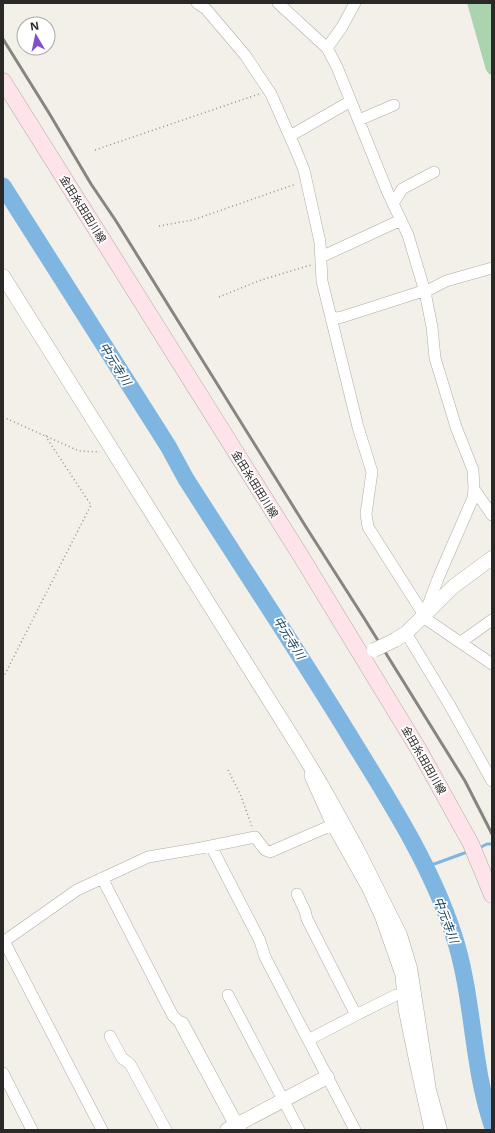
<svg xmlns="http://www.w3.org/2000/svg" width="495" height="1133" viewBox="0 0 495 1133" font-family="'Open Sans','Noto Sans JP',sans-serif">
<rect width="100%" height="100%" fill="#f3f0e9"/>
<!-- green -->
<path fill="#abd3ae" d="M467,3h25v72l-3,-1 -3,-4z"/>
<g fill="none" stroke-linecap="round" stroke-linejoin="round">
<!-- stream -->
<path stroke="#7fb6e1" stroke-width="3" d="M479,848l8,-4h5
M425,867l12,-4 33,-12"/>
<!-- river -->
<path stroke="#7fb6e1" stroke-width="17" d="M3,186l165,260 18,33c56,88 114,175 168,264 37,60 77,123 99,190 21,62 18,130 39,192"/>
<defs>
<path id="minor" d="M197,3l9,6 39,46 26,39 24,54 9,22 16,72 2,39 36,146 14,45 -6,42 2,13 56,88 -1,2 69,47
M278,3l49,45 10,19 51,126 20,42 17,57 7,35 3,31 21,69 17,43 1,19 -1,9 -34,78 -14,37
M327,48l15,-21 13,-24
M359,120l35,-15
M290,136l61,-35
M393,204l9,-15 32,-17
M321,257l80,-37
M331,319l11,-2 78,-25h5l21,-11 46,-13
M474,489l18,26
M406,633l43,71 43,77
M461,642l31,-22
M310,775v1l22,49 36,64 13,29 20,57 3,34 9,44 17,77
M211,846l49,95 5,16 90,173
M102,878l71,138 9,8
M297,894l8,17 2,8 49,96 -48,25
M4,941l98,189
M3,942l74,-52 71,-33 53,-9 54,-11 10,13 5,2 62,-27
M228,995l71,135
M356,1015l40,-20 7,-1
M110,1036l12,22 8,6 36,66
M3,1073l29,57"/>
<path id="tertiary" d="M3,276l295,470 23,38 36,65 43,86 10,33 19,122 11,40
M395,640l11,-7 48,-47 38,-28
M182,1024l57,106
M227,1130l100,-53"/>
<path id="secondary" d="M3,81l296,472 120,197 52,94 21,51"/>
</defs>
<!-- minor casing -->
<use href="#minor" stroke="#afaca6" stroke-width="12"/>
<!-- tertiary casing -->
<use href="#tertiary" stroke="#afaca6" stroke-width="15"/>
<!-- secondary casing -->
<use href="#secondary" stroke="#afaca6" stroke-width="17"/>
<!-- path -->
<path stroke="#94928d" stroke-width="1.5" stroke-dasharray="1 3" stroke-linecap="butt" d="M95,150l164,-56
M159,226l34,-6 103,-36
M219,297l42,-17 50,-15
M3,417l76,34 21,1
M3,678l88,-173 -43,-65 -2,-5
M228,770l13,26 11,31"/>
<!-- minor -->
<use href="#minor" stroke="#fff" stroke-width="11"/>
<!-- tertiary -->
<use href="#tertiary" stroke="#fff" stroke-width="14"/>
<!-- secondary -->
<use href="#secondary" stroke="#fee3ea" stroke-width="16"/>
<!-- rail -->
<path stroke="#868580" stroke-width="3" d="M3,39l46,74 42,71 25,37 190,306 58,91 101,163 27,53"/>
<defs>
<path id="tertiary-bridge" d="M374,650l21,-10"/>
</defs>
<!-- tertiary-bridge casing -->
<use href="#tertiary-bridge" stroke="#afaca6" stroke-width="15" stroke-linecap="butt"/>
<!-- tertiary-bridge -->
<use href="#tertiary-bridge" stroke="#fff" stroke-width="14"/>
</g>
<g text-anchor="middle" stroke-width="3.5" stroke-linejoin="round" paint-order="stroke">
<!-- street labels -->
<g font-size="11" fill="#2a2927" stroke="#fff">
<text transform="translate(83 209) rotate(58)" y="4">金田糸田田川線</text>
<text transform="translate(255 484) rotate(58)" y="4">金田糸田田川線</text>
<text transform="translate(424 760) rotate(60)" y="4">金田糸田田川線</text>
</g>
<!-- water labels -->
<g font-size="12" font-style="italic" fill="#16405d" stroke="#fff">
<text transform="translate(115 364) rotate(58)" y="4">中元寺川</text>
<text transform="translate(289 638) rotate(58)" y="4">中元寺川</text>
<text transform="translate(446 920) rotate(69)" y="4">中元寺川</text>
</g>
</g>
<!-- border -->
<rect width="495" height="1133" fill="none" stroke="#2a2927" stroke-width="8"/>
<!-- north arrow -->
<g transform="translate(36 36) rotate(351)"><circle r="19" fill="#ffffff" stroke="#aaa9a9"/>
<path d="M0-3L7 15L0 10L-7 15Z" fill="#7f50c8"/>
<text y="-6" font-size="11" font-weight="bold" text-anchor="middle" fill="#2a2927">N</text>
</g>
</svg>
